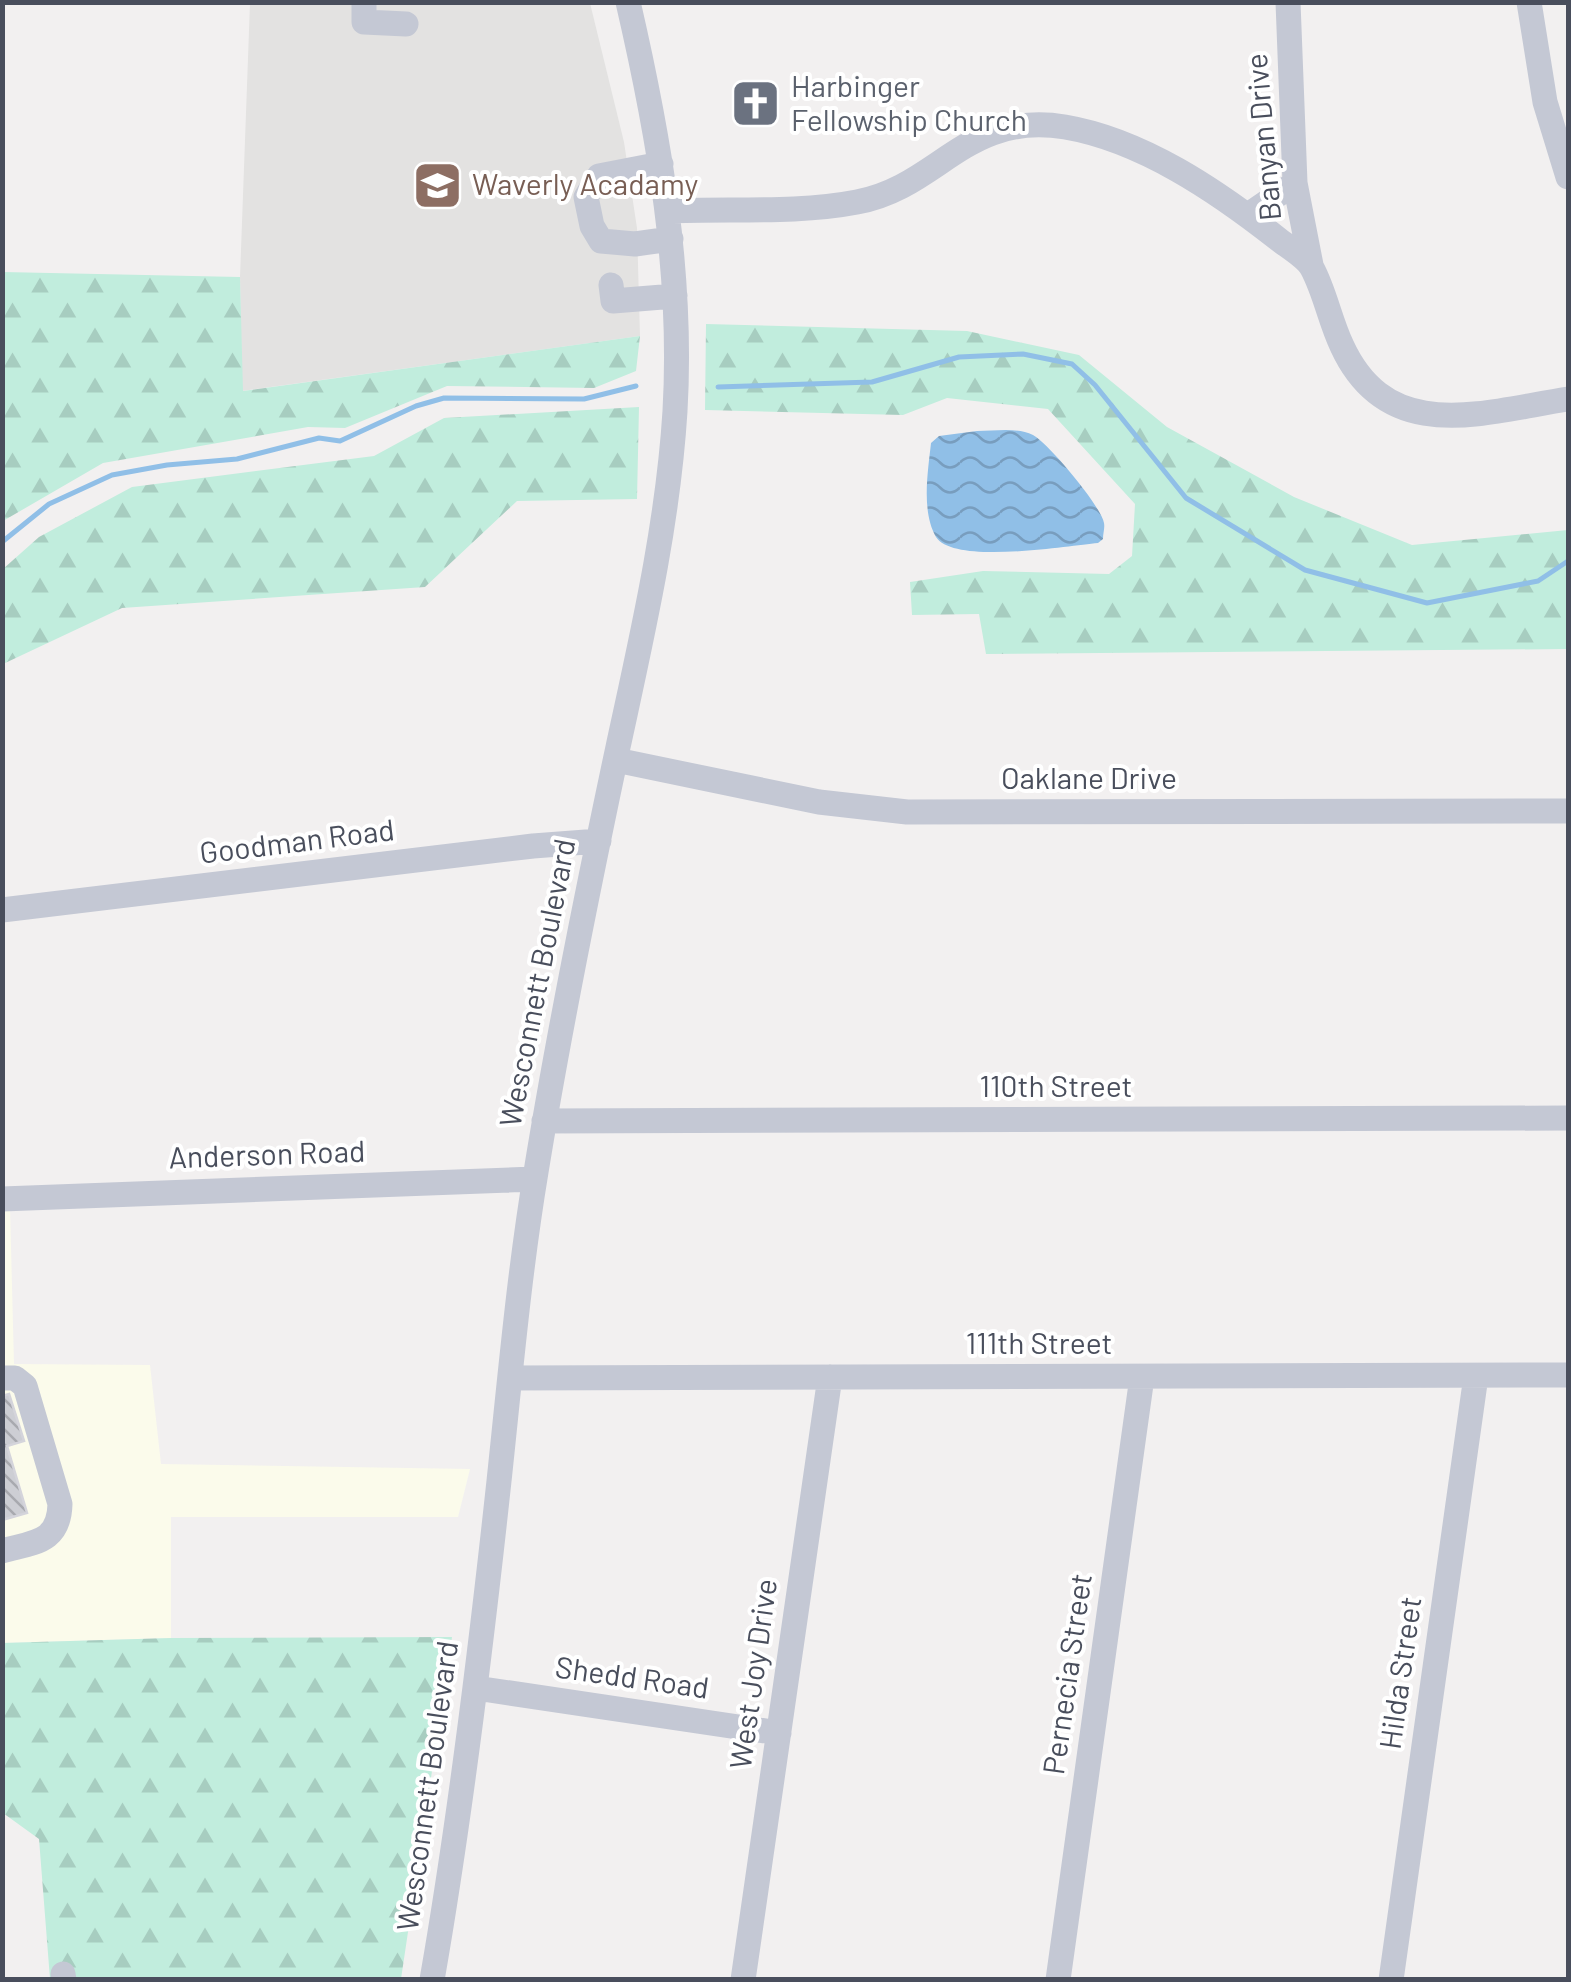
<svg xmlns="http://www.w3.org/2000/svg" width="1571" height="1982" viewBox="0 0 1571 1982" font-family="Barlow,sans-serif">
<defs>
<pattern id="forest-firs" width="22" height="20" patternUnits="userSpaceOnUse" patternTransform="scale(2.5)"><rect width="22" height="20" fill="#c1eddd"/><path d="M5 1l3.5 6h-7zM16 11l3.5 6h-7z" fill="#a7cdc0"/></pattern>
<pattern id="water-waves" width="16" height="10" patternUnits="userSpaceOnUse" patternTransform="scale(2.5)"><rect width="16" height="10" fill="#90bfe7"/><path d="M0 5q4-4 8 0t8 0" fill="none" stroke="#789dbe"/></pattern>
<pattern id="building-back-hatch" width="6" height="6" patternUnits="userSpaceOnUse" patternTransform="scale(2.5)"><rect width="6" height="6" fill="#cdced4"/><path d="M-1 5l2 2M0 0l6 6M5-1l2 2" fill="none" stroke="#a8a9af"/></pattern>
</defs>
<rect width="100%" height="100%" fill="#f2f0f0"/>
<!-- commercial -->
<path fill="#fbfbeb" d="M2,1208h8l4,156 136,1 11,99 309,5 -12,48h-287v121l-168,5z"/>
<!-- education -->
<path fill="#e3e2e1" d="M250,3h340l34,139 13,86 3,108 -398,55 -2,-114z"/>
<!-- forest -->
<path fill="url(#forest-firs)" d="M3,272l237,5 3,114 397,-55 -4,35 -42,17 -147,-2 -102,42 -37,-1 -205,36 -100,58z
M706,324l261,7 112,24 88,72 127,70 118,48 156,-15v119l-582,5 -7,-40 -67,1 -2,-33 73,-11 126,3 23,-18 3,-52 -87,-95 -101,-11 -44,17 -198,-5z
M639,407l-2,92 -120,2 -92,86 -303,21 -119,56v-95l36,-32 93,-50 242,-31 70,-38z
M452,1637l-51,342h-351l-11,-140 -36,-26 -1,-170 169,-5z"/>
<!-- water -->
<path fill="url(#water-waves)" d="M977,431c18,0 40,-4 56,4 16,9 68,71 71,88 1,5 -1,10 -1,16l-5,4c-33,3 -144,22 -162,-6 -15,-26 -8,-66 -5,-94l8,-7z"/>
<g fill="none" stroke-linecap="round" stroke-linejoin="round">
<!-- stream -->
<path stroke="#90bfe7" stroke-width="5" d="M718,387l154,-5 87,-25 64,-3 49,10 23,21 91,113 119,72 122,33 111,-22 30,-20
M2,542l47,-38 63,-29 55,-10 70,-6 82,-21 21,3 76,-35 28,-8 140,1 52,-13"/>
</g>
<!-- building -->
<path fill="url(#building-back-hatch)" stroke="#d4d4db" stroke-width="2.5" d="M9,1394l15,47 -17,5 20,67 -25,7v-124z"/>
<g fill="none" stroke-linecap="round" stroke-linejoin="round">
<!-- minor -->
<path stroke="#c4c8d4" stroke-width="25" d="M364,2v20l42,2
M1288,2l7,181 16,82
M1529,2l16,100 23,75
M661,164l-62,12 -13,21 6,29 9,15 34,3 36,-5
M667,211c62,-3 128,3 190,-9 82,-15 108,-91 208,-75 77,13 152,64 213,112 10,8 28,18 34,29 13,24 18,53 30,78 46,100 141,66 226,53
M1248,215l47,-32
M611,285l2,16 62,-5
M616,760l203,42 88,10 661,-1
M2,910l531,-64 66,-5
M544,1121l1024,-3
M2,1199l532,-20
M2,1378h13l10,8 35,118c-1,39 -26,38 -58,47
M510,1378l1058,-3
M476,1688l303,45
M63,1974l1,6
M432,1980c29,-166 49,-332 67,-499 11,-103 20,-207 37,-309 23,-142 52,-284 82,-425 24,-111 50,-222 57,-336 8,-138 -16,-275 -47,-409
M743,1980l87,-603
M1058,1980l84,-603
M1391,1980l85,-604"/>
</g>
<!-- icons -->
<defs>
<symbol id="church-square" viewBox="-11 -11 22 22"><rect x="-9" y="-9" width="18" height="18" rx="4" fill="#6b7280" stroke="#fff"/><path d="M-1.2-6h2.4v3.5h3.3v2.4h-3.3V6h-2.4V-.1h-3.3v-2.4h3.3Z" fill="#fff"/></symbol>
<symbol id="school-square" viewBox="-11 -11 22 22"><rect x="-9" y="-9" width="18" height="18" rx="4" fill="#8d6e63" stroke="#fff"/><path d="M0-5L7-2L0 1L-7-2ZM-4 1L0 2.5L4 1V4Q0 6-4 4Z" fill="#fff"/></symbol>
</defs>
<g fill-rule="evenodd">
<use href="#church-square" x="728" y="76" width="55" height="55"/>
<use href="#school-square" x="410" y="158" width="55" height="55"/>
</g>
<g text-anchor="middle" stroke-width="8" stroke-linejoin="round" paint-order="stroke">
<!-- worship labels -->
<g font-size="30" fill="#5b616d" stroke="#fff" text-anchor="start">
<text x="791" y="97">Harbinger<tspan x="791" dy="34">Fellowship Church</tspan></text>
</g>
<!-- street labels -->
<g font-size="30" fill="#494e5c" stroke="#fff">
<text transform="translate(1264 137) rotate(-95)" y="10">Banyan Drive</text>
<text x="1089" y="789">Oaklane Drive</text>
<text transform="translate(297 842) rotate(-7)" y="10">Goodman Road</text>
<text transform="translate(538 983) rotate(-79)" y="10">Wesconnett Boulevard</text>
<text x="1056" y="1097">110th Street</text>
<text transform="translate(267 1155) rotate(-2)" y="10">Anderson Road</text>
<text x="1039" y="1354">111th Street</text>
<text transform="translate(1401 1673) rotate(-82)" y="10">Hilda Street</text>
<text transform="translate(754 1674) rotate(-82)" y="10">West Joy Drive</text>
<text transform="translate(1068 1674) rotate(-82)" y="10">Pernecia Street</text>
<text transform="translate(632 1678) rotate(8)" y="10">Shedd Road</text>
<text transform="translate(428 1786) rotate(-82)" y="10">Wesconnett Boulevard</text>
</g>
<!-- education labels -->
<g font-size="30" fill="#785e54" stroke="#fff" text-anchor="start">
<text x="472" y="195">Waverly Acadamy</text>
</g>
</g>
<!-- border -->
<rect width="1571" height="1982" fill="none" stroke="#494e5c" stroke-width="10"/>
</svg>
